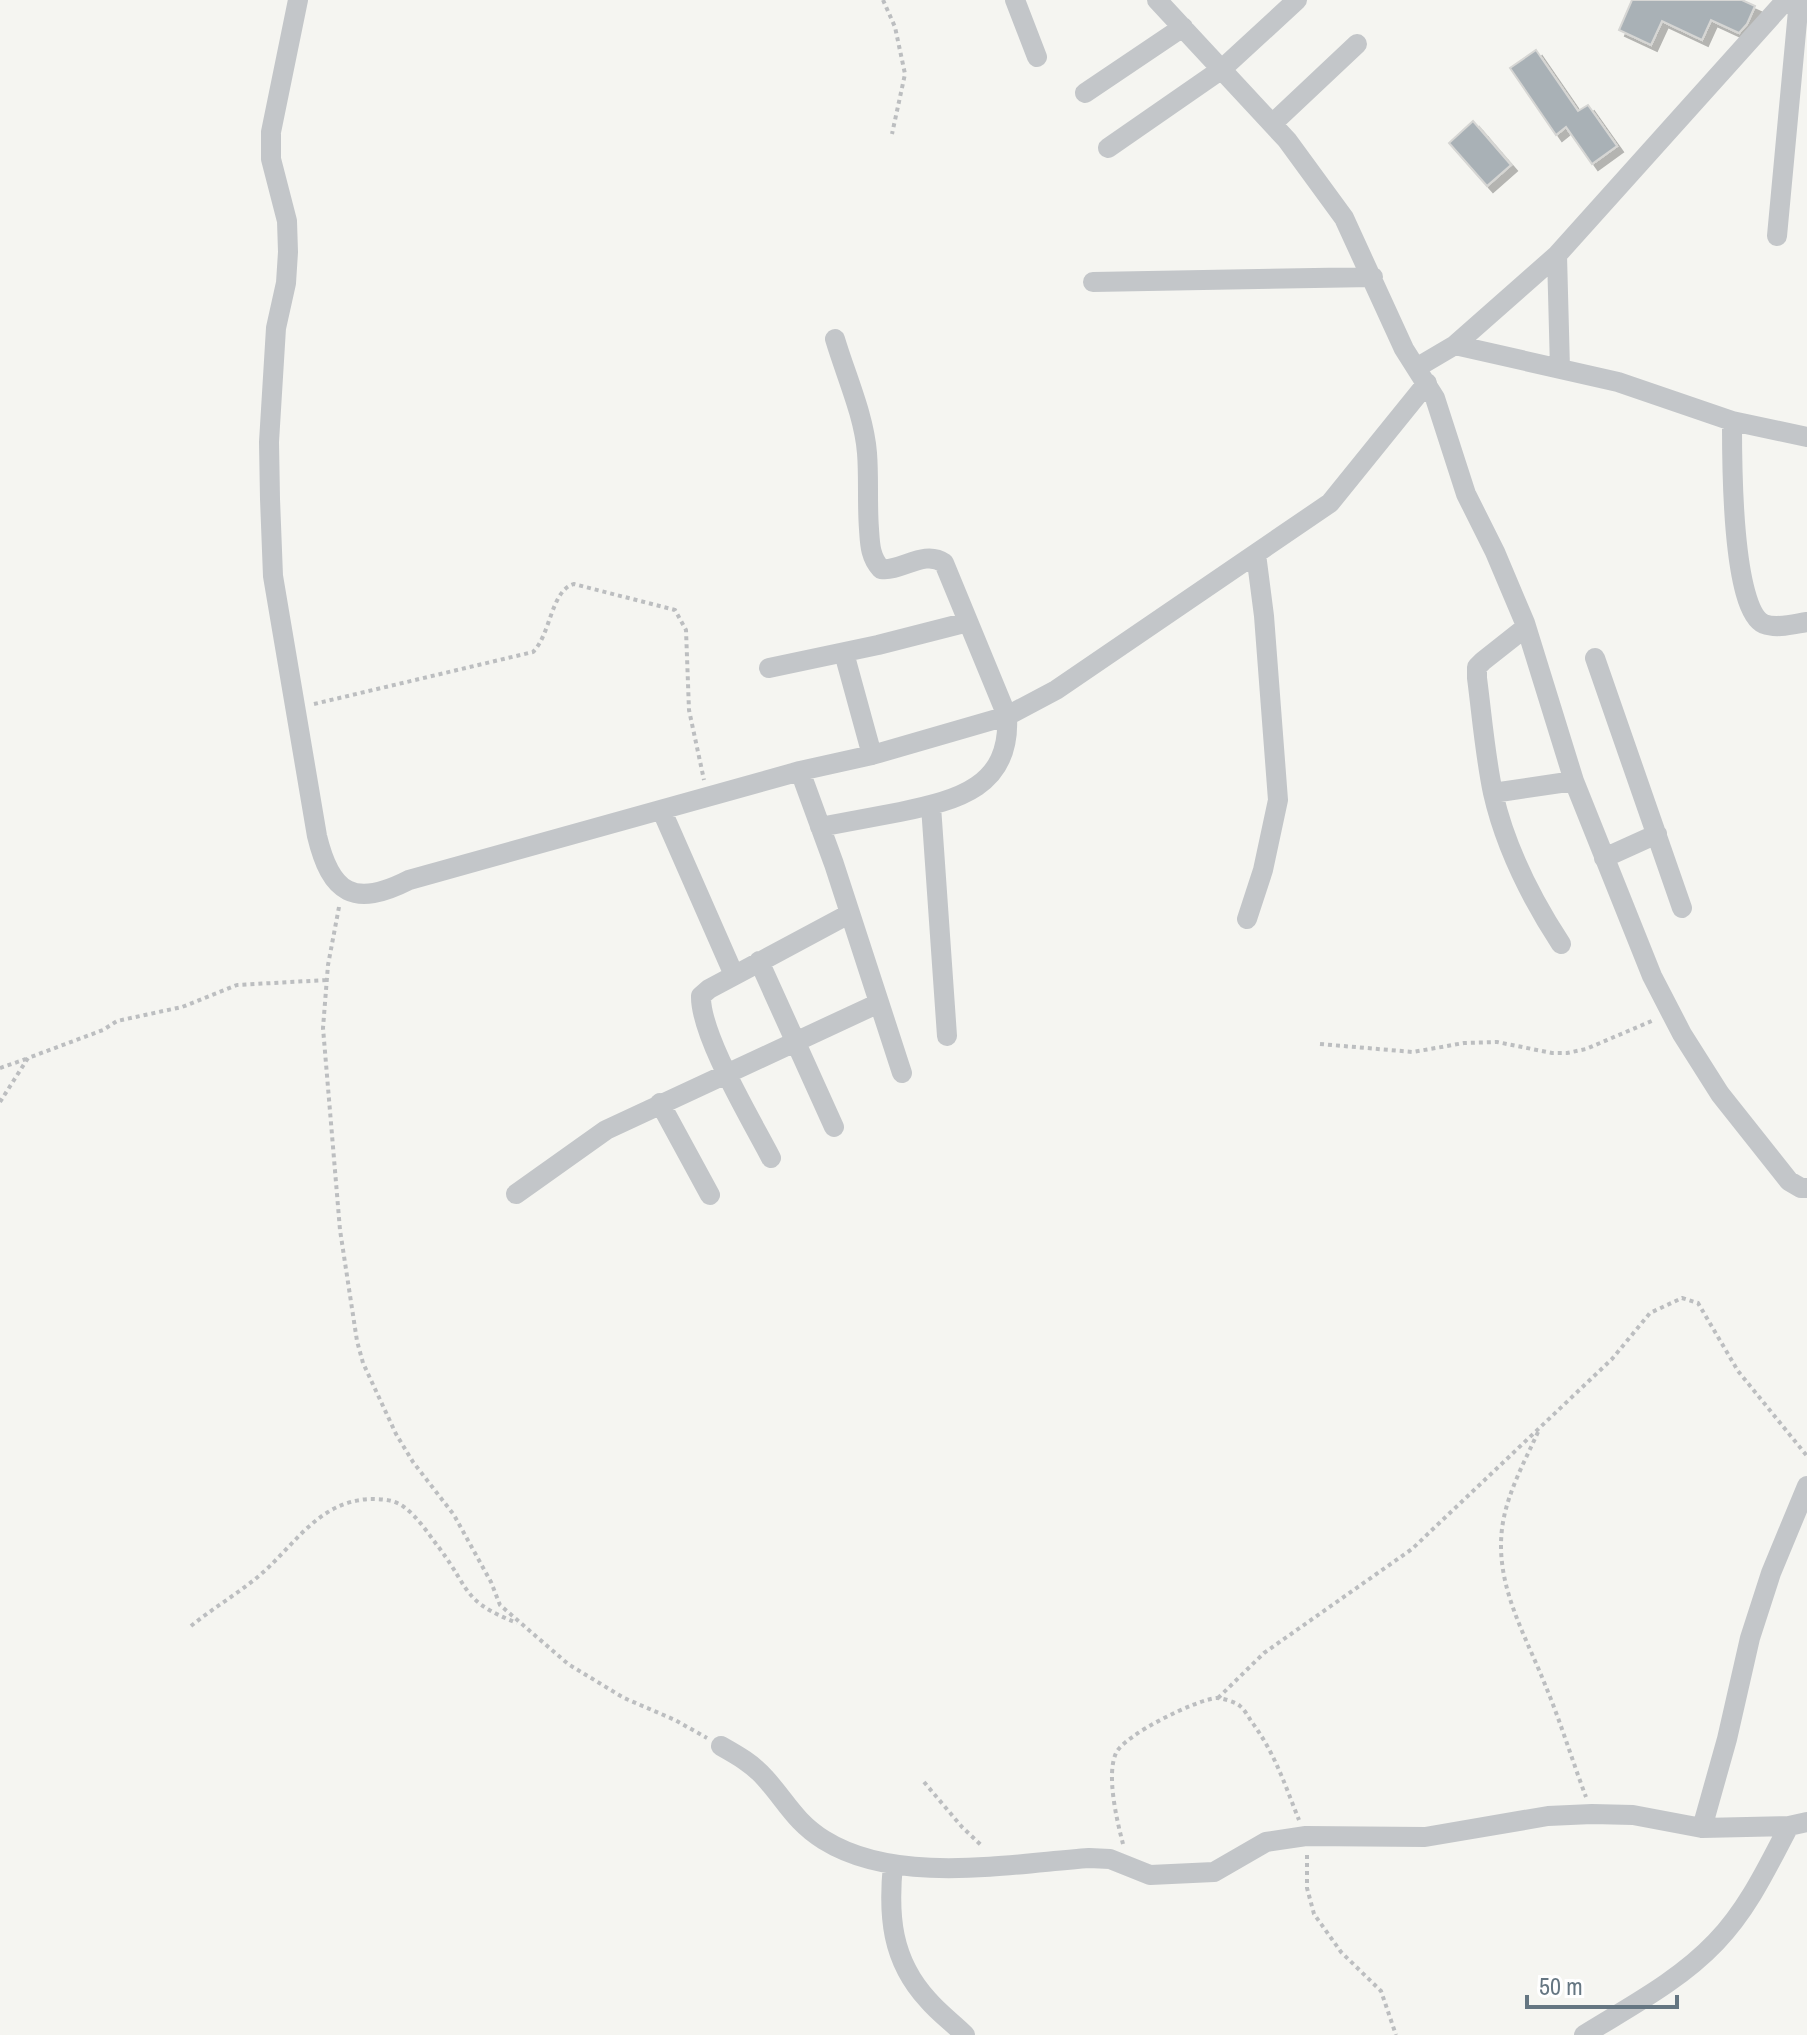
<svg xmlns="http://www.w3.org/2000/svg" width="1807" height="2035" viewBox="0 0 1807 2035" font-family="'Archivo Narrow',sans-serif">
<defs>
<filter id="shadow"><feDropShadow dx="6" dy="6" stdDeviation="0" flood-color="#0004"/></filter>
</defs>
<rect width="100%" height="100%" fill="#f5f5f1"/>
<!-- building -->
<path fill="#a9b1b6" stroke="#d6d6d4" stroke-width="2" filter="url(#shadow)" d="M1632,0h110l13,6 -8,18 -8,9 -28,-13 -9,20 -40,-19 -11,24 -32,-15z
M1536,50l42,61 10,-6 29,41 -25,18 -26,-37 -10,8 -46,-67z
M1473,121l38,44 -24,21 -38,-43z"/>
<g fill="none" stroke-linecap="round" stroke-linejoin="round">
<!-- path -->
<path stroke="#bcbec0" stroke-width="4" stroke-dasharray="4 4" stroke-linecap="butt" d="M883,0l12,27 10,47 -13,60
M314,704l219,-52c18,-18 18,-62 41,-68l101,26 11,20 3,80 15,70
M339,907l-11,58 -5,63 17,202 17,111 6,22 33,71 17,28 41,53 37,67 9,23 68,59 56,34 51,22 32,18
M1320,1044l93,8 51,-9 33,-1 55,11h15l19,-4 68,-29
M0,1068l26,-9
M0,1102l28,-44 75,-28 14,-9 65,-14 55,-22 90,-5
M1538,1432c-14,31 -32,63 -36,97 -7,57 24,107 44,158 15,36 26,73 40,110
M191,1626c22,-18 48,-33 69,-51 35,-30 58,-73 109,-76 11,0 25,0 35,8 14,10 25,28 36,42 31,42 22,52 77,74
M1218,1698l46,-45 148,-104 200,-190 38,-46 32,-15 16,5 40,68 69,85
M924,1782l38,45 21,20
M1123,1844c-6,-23 -17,-69 -7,-91 8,-18 81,-54 101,-55 5,0 19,4 23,8 4,3 8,10 11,15 23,30 34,64 48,99
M1307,1855v33l7,26 27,38 40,39 15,44"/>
<!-- minor -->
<path stroke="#c3c6c9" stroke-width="20" d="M298,0l-27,132v27l16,62 1,31 -2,31 -10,45 -7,114 1,57 3,77 44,260c14,58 37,72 92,44l391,-109 72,-16 135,-39 49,-26 274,-187 97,-120
M1015,0l22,57
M1157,0l130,140 57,78 60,131 31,49 31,96 29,58 30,71 49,158 78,195 30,58 38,60 69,87 12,7h6
M1085,93l98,-66
M1272,124l85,-80
M1108,148l114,-79 75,-69
M1777,236l22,-236
M1557,255l3,114
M1093,282l280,-5
M1455,345l163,37 114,39 75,16
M1416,368l39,-23 102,-90 229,-255
M1732,421c0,34 -1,189 32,203 13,5 30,0 43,-2
M1526,627l-43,34 -6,6v11c5,38 8,77 16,115 12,53 38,105 68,151
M844,653l28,102
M1595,658l87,250
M769,668l109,-23 90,-23
M800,771l34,93 68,209
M1493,793l81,-12
M931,806l16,230
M662,811l72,164
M820,827c27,-5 54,-10 80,-15 58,-12 111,-25 107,-96l-63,-153c-20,-14 -43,9 -63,6 -11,-12 -11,-25 -12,-40 -2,-25 0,-51 -2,-76 -3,-38 -21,-77 -32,-114
M1604,858l53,-24
M1247,919l16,-49 15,-70 -14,-184 -8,-62
M759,961l75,166
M660,1103l50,92
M771,1158c-19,-37 -71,-123 -70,-162l8,-7 140,-75
M516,1194l90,-64 273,-127
M721,1746c16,9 32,18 44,32 21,23 30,44 59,62 72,45 184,24 265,18l21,1 40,16 64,-3 52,-30 40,-6 119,1 123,-21 44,-2 41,1 69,13 87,-2
M1702,1828l25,-89 23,-101 21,-65 36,-87
M893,1864c-5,51 -2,96 35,136 11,13 25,23 37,35
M1584,2035c45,-28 95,-54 132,-93 32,-33 52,-76 73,-116l18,-4"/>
</g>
<!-- scale -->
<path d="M1527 1995v12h150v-12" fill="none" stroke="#657682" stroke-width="4"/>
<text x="1539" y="1995" font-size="24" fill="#657682" stroke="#ffffff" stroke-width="6" paint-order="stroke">50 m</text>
</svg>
